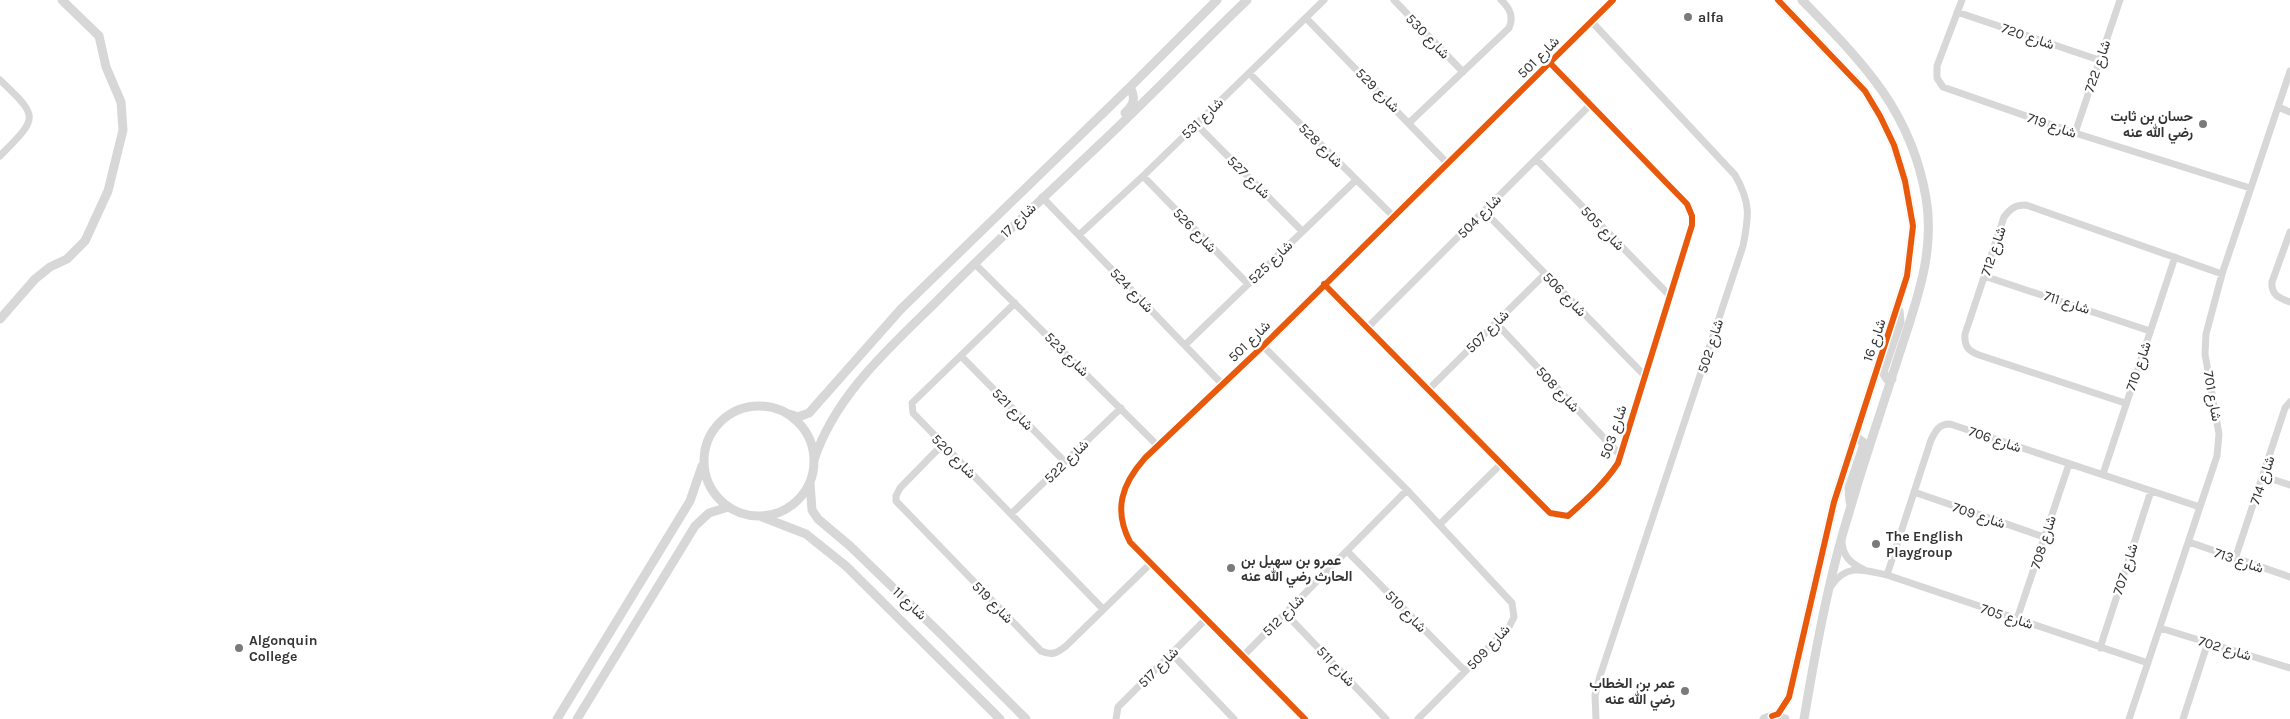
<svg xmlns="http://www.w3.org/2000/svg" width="2290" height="719" viewBox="0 0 2290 719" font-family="Karla,Vazirmatn,sans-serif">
<rect width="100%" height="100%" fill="#fff"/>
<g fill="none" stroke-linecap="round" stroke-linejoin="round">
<!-- minor -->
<path stroke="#d7d7d7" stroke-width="7" d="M1394,0l69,72
M1962,0l-25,66v12l6,9 132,46 175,55
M1957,12l142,48
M1306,18l142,146
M1591,21l144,154c16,28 14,41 8,71l-143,430 -5,19 1,24
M1249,73l144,143
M0,80c40,38 38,37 0,76
M2278,107l12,5
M1410,122l99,-94c5,-11 1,-20 -8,-28
M1196,124l106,107
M2075,133l45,-133
M1536,159l134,137
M1143,176l105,108
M1042,197l180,187
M1484,211l161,165
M2290,232l-18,50c-1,13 7,16 18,20
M1079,235l64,-59 181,-176
M974,263l184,183
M1984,276l166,55
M1324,284l226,229 18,3c18,-16 37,-33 50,-53l74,-238v-9l-5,-12 -137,-141
M1015,303l-103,100 1,10 190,196
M1496,323l124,132
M1368,327l222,-222
M1185,345l171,-165
M1263,346l144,144 105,113 2,14 -5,10 -91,92
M961,356l104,106
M1429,389l116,-115
M2125,403l-146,-48c-11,-4 -15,-9 -14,-21l39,-117c7,-9 11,-12 22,-12l196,69
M942,445l-42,43 -4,8v5l145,150c11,5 16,2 25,-5l84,-82
M2103,474l72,-217
M2263,476l27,9
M1914,492l130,45
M1011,514l110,-106
M1440,524l62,-61
M1842,542c1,14 8,21 21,27
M2189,542l101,35
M1347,551l118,120
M2235,559l50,-151 5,-6
M1887,575l44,-135c5,-10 8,-16 19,-16l250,83
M1831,586c16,-23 31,-16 56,-11l261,88
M1285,613l101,106
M2017,619l52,-155
M2160,628l130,40
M2100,648l51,-157
M1171,653l63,66
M1243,656l164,-166
M1116,719l2,-12 88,-88
M1305,719l-175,-177c-17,-33 -8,-58 15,-84l118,-112 350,-346
M2129,719l88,-263 2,-22 -14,-80 1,-20 16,-60 68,-203
M2183,719l25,-77"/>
<!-- tertiary -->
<path stroke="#d7d7d7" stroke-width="9" d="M1802,0c59,61 109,109 124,198 10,56 -12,110 -29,163 -15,48 -32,96 -46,145 -22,69 -35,142 -47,213
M1125,113c9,-9 11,-14 5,-26
M0,319l35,-40 15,-12 17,-8 18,-18 23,-50 15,-61 -2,-28 -15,-35 -7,-31 -37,-36
M1892,379h-5l-4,-7 17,-50 -1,-11
M704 461a55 55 0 1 1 110 0a55 55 0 1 1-110 0Z
M789,414l9,3 11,-4 92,-104 229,-222 87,-87
M814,460c21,-64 74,-111 121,-157 53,-54 108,-105 163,-157 51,-48 99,-98 149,-146
M810,483l2,27 6,9 32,27 92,89 84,84
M1850,502l-1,-14 14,-41v-5l-9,-6
M762,517l44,17 40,32 154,153
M1772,716l6,-2 11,-17 45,-195 73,-226 6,-50 -8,-45 -11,-36 -14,-29 -15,-25 -87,-91
M557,719l133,-218 12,-35
M577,719l118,-193 14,-13 19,-6
M1764,719l8,-3 13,3"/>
<defs>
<path id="cycleway" d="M1324,284l226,229 18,3c18,-16 37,-33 50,-53l74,-238v-9l-5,-12 -137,-141
M1772,716l6,-2 11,-17 45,-195 73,-226 6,-50 -8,-45 -11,-36 -14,-29 -15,-25 -87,-91
M1305,719l-175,-177c-17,-33 -8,-58 15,-84l118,-112 350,-346"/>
</defs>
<!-- cycleway casing -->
<use href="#cycleway" stroke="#fff" stroke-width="9"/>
<!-- cycleway -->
<use href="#cycleway" stroke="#e8590c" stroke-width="6"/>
</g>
<!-- markers -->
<g fill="#7a7a7a" stroke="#fff" stroke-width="2">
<circle cx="1688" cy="17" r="5"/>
<circle cx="2203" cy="124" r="5"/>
<circle cx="1876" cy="544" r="5"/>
<circle cx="1231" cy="568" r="5"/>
<circle cx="239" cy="648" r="5"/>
<circle cx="1685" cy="691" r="5"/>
</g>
<g text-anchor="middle" stroke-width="5" stroke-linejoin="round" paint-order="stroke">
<!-- poi labels -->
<g font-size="14" font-weight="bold" fill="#333" stroke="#fff" text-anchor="start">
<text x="1698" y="22">alfa</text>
<text x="2193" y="121" text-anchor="end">حسان بن ثابت<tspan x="2193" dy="16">رضي الله عنه</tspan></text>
<text x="1886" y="541">The English<tspan x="1886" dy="16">Playgroup</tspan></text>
<text x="1241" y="565">عمرو بن سهيل بن<tspan x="1241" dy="16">الحارث رضي الله عنه</tspan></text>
<text x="249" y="645">Algonquin<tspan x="249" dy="16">College</tspan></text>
<text x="1675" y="688" text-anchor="end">عمر بن الخطاب<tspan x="1675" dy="16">رضي الله عنه</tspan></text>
</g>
<!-- street labels -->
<g font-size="14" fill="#333" stroke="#fff">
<text transform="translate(1428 36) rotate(46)" y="5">شارع 530</text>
<text transform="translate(2028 36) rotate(19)" y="5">شارع 720</text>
<text transform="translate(1538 57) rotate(-45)" y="5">شارع 501</text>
<text transform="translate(2097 66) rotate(-71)" y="5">شارع 722</text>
<text transform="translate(1378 90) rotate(45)" y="5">شارع 529</text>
<text transform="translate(1202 118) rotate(-44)" y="5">شارع 531</text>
<text transform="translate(2052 125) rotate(19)" y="5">شارع 719</text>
<text transform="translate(1321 145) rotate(45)" y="5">شارع 528</text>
<text transform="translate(1249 177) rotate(45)" y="5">شارع 527</text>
<text transform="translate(1479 216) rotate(-45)" y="5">شارع 504</text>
<text transform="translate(1018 220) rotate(-44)" y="5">شارع 17</text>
<text transform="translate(1603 228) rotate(46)" y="5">شارع 505</text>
<text transform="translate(1195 230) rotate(46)" y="5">شارع 526</text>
<text transform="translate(1993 251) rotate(-71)" y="5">شارع 712</text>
<text transform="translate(1270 262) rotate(-44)" y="5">شارع 525</text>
<text transform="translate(1132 290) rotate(46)" y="5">شارع 524</text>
<text transform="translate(1565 294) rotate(46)" y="5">شارع 506</text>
<text transform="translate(2067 302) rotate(18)" y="5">شارع 711</text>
<text transform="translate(1487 331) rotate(-45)" y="5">شارع 507</text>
<text transform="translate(1874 340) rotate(-71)" y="5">شارع 16</text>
<text transform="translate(1249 341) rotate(-44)" y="5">شارع 501</text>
<text transform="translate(1710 346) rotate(-72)" y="5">شارع 502</text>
<text transform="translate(1067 354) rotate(45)" y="5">شارع 523</text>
<text transform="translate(2138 366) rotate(-71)" y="5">شارع 710</text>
<text transform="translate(1558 389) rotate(47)" y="5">شارع 508</text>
<text transform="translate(2213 396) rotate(80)" y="5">شارع 701</text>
<text transform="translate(1013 409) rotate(46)" y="5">شارع 521</text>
<text transform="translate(1613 432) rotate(-71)" y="5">شارع 503</text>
<text transform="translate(1995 439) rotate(19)" y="5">شارع 706</text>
<text transform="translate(954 456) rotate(45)" y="5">شارع 520</text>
<text transform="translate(1066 461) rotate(-44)" y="5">شارع 522</text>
<text transform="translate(2262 480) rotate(-71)" y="5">شارع 714</text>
<text transform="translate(1979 515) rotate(19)" y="5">شارع 709</text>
<text transform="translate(2043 542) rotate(-72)" y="5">شارع 708</text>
<text transform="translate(2239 560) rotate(19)" y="5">شارع 713</text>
<text transform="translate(2125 569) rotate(-72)" y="5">شارع 707</text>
<text transform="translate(993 602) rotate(46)" y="5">شارع 519</text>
<text transform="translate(910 603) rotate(44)" y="5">شارع 11</text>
<text transform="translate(1406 611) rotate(46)" y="5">شارع 510</text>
<text transform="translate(1283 615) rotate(-45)" y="5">شارع 512</text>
<text transform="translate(2007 616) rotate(18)" y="5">شارع 705</text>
<text transform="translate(1488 647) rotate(-47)" y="5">شارع 509</text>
<text transform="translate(2225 648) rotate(17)" y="5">شارع 702</text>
<text transform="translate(1336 666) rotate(47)" y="5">شارع 511</text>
<text transform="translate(1158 667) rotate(-45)" y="5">شارع 517</text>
</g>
</g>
</svg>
